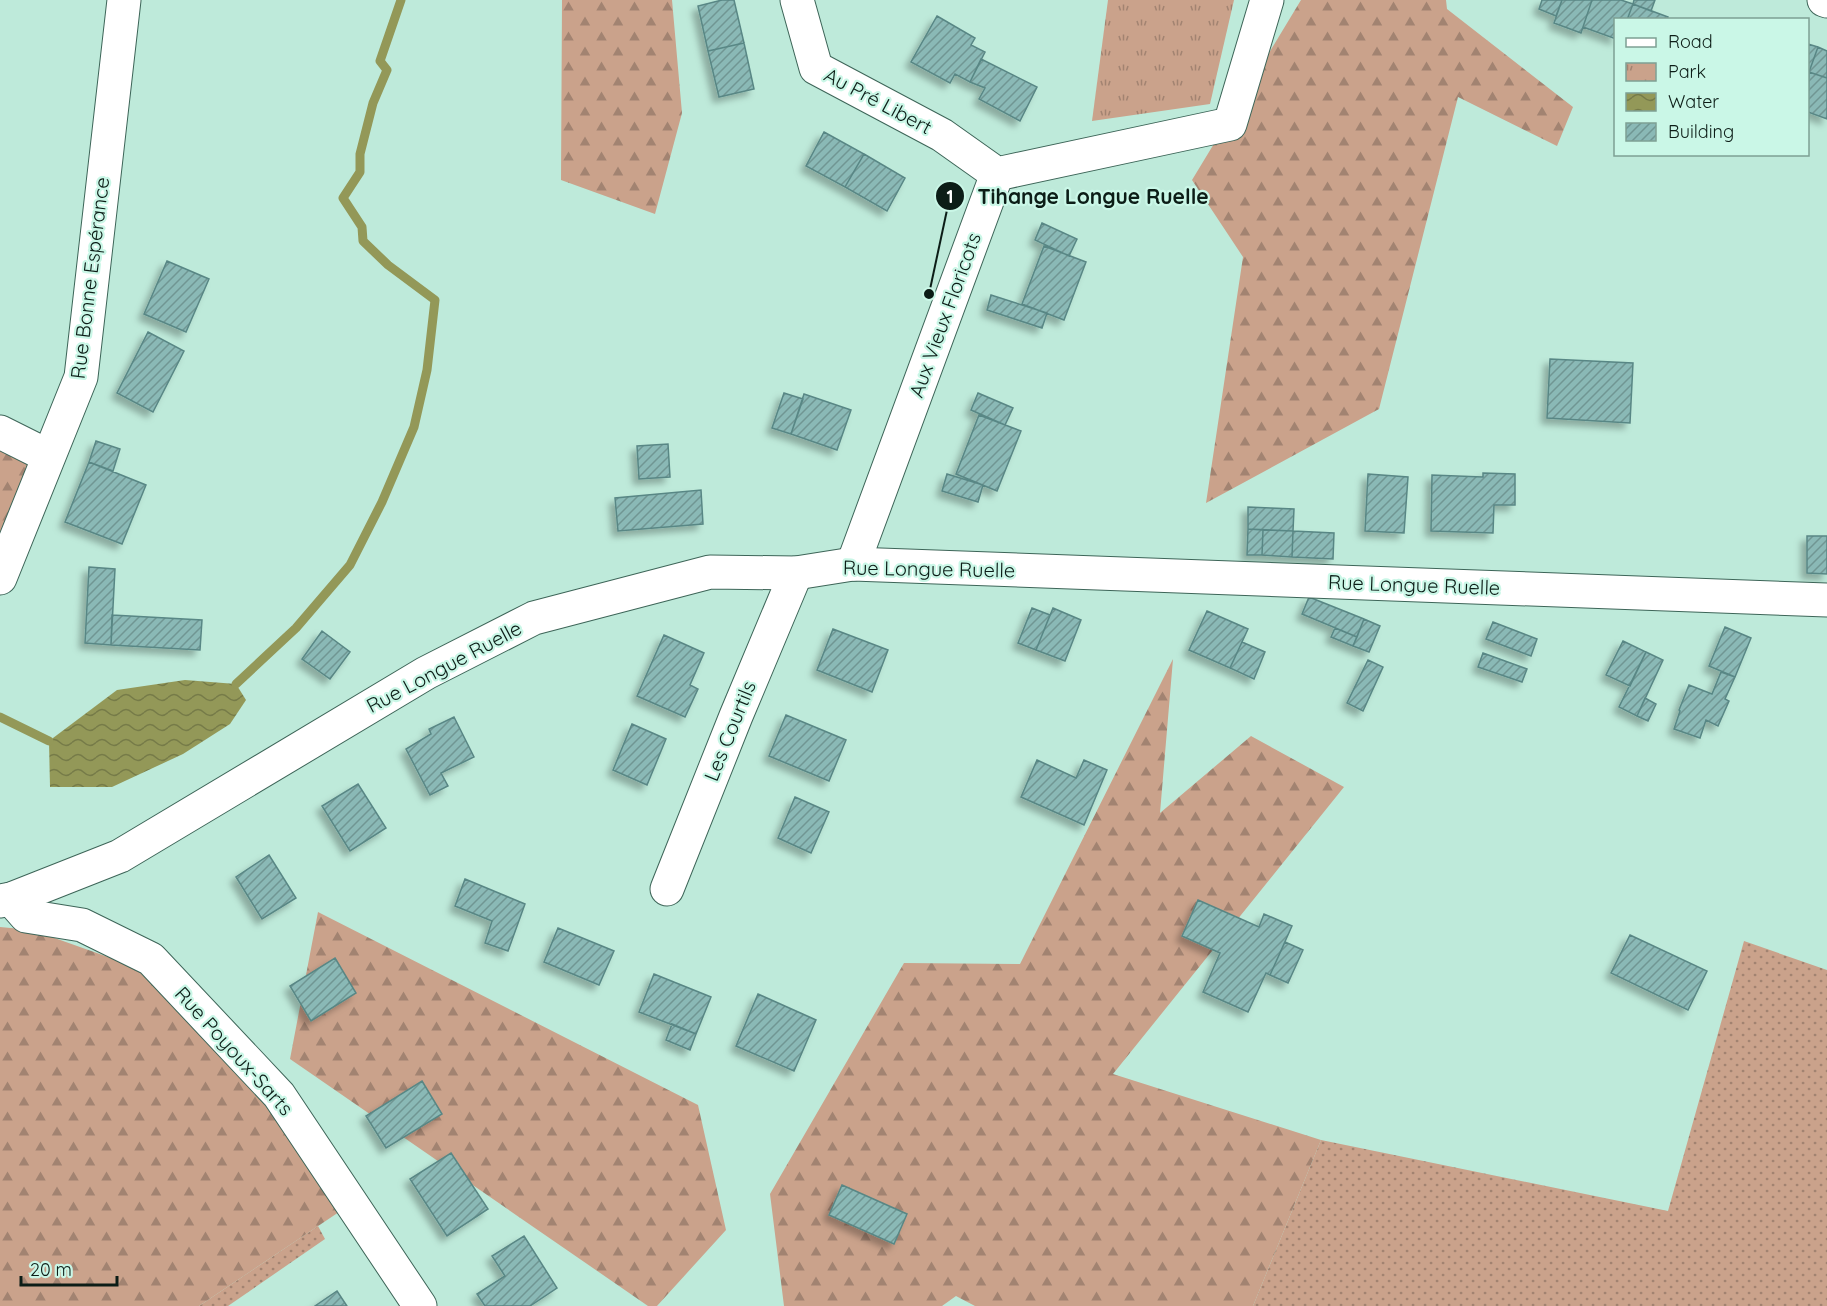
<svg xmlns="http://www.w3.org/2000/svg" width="1827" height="1306" viewBox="0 0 1827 1306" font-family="Quicksand,sans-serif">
<defs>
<pattern id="grass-dots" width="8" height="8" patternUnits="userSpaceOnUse" patternTransform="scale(1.5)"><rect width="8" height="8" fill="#caa28b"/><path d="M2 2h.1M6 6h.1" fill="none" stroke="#a28371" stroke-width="1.8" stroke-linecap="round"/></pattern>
<pattern id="forest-firs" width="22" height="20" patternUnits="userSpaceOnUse" patternTransform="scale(1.5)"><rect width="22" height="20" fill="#caa28b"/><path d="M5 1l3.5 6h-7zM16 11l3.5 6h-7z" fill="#a28371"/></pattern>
<pattern id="park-tufts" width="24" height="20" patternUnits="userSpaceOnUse" patternTransform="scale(1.5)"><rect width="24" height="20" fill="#caa28b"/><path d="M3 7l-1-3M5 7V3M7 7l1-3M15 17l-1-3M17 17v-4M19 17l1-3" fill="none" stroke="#a28371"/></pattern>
<pattern id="water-waves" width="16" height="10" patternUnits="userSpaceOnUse" patternTransform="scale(1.5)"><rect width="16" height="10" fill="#939858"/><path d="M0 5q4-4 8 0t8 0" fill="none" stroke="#767b48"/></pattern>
<pattern id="building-hatch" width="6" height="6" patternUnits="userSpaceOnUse" patternTransform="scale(1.5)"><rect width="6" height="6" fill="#8ab9b6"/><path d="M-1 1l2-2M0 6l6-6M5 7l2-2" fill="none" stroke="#6f9693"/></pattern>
<filter id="shadow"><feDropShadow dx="-5.5" dy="5.5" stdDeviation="3" flood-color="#0004"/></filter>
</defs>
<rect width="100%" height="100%" fill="#beeada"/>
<!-- grass -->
<path fill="url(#grass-dots)" d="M1744,941l83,29v336h-574l68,-166 347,71z
M318,1226l7,13 -97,67h-29z"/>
<!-- forest -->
<path fill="url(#forest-firs)" d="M562,0h110l10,113 -27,101 -94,-34z
M1301,0h145l1,9 126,98 -16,39 -99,-49 -79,312 -173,94 37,-246 -51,-77z
M0,432l48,24 -48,118z
M1173,659l-13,154 91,-77 93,51 -231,287 208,66 -68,166h-278l-19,-10 -14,10h-158l-14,-112 134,-231 116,1z
M318,912l380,193 28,125 -69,76h-9l-358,-247z
M0,927l32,3 110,39 127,135 73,106 -143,96h-199z"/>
<!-- park -->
<path fill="url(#park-tufts)" d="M1108,0h126l-24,104 -118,17z"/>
<!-- water -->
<path fill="url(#water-waves)" d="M185,680l51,4 10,16 -16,24 -47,30 -71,33h-62l-1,-46 68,-51z"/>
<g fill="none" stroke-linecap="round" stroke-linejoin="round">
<!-- stream -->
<path stroke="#939858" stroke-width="9" d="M236,684l60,-56 54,-63 32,-63 32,-75 13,-57 8,-70 -47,-35 -25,-24 -1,-14 -19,-29 17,-26v-18l13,-51 14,-33 -7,-9 21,-61
M0,717l49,24"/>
</g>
<!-- building -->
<path fill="url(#building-hatch)" stroke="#598785" stroke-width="1.5" filter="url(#shadow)" d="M722,0h12l10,43 -36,8 -10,-45z
M1542,0h20l-6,16 -17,-7z
M1562,0h30l-11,33 -27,-10z
M1592,0h29l12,4 -6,16h-11v19l-33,-12z
M1634,0h21l-4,11 -18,-7z
M1633,4l35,13 -1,3h-40z
M937,16l38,22 -4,7 14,7 -15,30 -15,-8 -5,9 -39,-21z
M744,43l10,46 -35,8 -11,-46z
M1808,44l10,3 -9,25h-1z
M1818,47l9,4v27l-18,-6z
M981,59l56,28 -17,34 -41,-22 6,-11 -15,-6z
M1809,72l18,6v41l-19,-7z
M824,132l40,22 -19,33 -39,-21z
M864,154l41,24 -18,33 -42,-24z
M1042,223l35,16 -8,17 -34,-16z
M1044,246l42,16 -22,58 -42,-16z
M167,261l42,18 -23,53 -42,-18z
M991,295l56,18 -5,15 -55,-18z
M148,332l36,19 -31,61 -36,-19z
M1550,359l83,4 -3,60 -83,-5z
M784,393l19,6 -12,35 -19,-6z
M978,393l35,15 -8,17 -34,-15z
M804,394l47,16 -14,40 -46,-16z
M979,415l42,16 -24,60 -41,-17z
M96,441l24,8 -7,22 -24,-9z
M668,444l2,33 -31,2 -2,-33z
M89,462l57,23 -24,59 -57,-22z
M1483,473l32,1v31h-21l-1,28 -62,-2 1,-56 51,2z
M947,474l36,11 -5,17 -36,-11z
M1368,474l40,3 -4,56 -39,-2z
M701,490l2,34 -85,7 -3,-33z
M1248,507l46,2 -1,22 -45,-2z
M1248,529l15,1 -1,25h-15z
M1263,530l30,1 -1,26 -30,-2z
M1293,531l41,2 -1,26 -41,-2z
M1807,536h20v38l-20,-1z
M89,567l26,2 -4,76 -26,-2z
M1309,597l55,22 -7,18 -55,-23z
M1032,608l18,7 -14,35 -18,-7z
M1053,608l28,12 -16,41 -29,-11z
M1207,611l41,18 -18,39 -41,-18z
M112,615l90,5 -2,30 -89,-5z
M1364,619l16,7 -11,26 -16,-6z
M1493,622l44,17 -6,17 -45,-17z
M1725,627l26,11 -16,39 -26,-11z
M1335,628l22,9 -4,9 -22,-9z
M833,629l55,21 -16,42 -55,-22z
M322,631l28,21 -20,27 -28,-20z
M664,635l40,18 -14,32 8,4 -13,28 -48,-21z
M1623,641l23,11 -16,34 -24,-11z
M1242,642l23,10 -11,27 -24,-11z
M1646,652l17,8 -26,56 -18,-9z
M1483,653l44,16 -5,13 -44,-15z
M1368,660l15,7 -20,44 -16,-8z
M1721,672l14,5 -10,22 4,2 -11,25 -12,-6 -6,18 -26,-9 6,-18 -1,-1 10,-25 23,9z
M1645,698l11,6 -8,17 -11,-5z
M786,715l60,25 -17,41 -60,-25z
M454,717l20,40 -33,16 7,13 -18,9 -24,-46 25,-15 -2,-5z
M632,724l34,15 -19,46 -34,-15z
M1037,760l39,18 8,-18 23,10 -23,55 -63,-28z
M358,784l28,44 -36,23 -28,-45z
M795,797l34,15 -18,41 -33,-15z
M269,855l27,43 -34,21 -26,-42z
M465,879l60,25 -17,47 -23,-8 7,-22 -37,-15z
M1198,900l61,27 5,-13 28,12 -22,49 -4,-2 -18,39 -45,-20 17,-39 -38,-17z
M558,928l56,23 -15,34 -55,-23z
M1630,935l77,36 -19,39 -77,-37z
M1285,942l18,8 -15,33 -18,-8z
M335,958l21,35 -45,28 -21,-35z
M654,974l57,23 -15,37 -57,-22z
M758,994l58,26 -22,51 -58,-25z
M672,1024l24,10 -6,16 -24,-10z
M422,1081l20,33 -56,34 -20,-32z
M451,1153l37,56 -41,27 -37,-57z
M842,1185l65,29 -13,30 -65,-29z
M524,1236l33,52 -27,18h-45l-8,-12 28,-18 -13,-20z
M337,1291l10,15h-32z"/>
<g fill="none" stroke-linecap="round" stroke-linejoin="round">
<defs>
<path id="minor" d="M797,0l19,68 126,67 55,39
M1824,0l3,1
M997,174l233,-50 37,-124
M0,432l48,24
M853,564l144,-390
M0,578l81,-201 43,-377
M667,889l69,-173 60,-143
M11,899l15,17 56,9 69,34 128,136 141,211"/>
<path id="tertiary" d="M0,901l11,-2 109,-43 306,-183 108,-55 176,-46 86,1 57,-9 974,36"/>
</defs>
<!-- minor casing -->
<use href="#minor" stroke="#3d6558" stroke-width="35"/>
<!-- tertiary casing -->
<use href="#tertiary" stroke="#3d6558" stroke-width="35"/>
<!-- minor -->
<use href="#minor" stroke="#fff" stroke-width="33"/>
<!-- tertiary -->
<use href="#tertiary" stroke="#fff" stroke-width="33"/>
</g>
<g text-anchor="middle" stroke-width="4.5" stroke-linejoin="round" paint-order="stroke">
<!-- street labels -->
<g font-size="20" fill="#0c1d17" stroke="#caf7e7">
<text transform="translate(878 101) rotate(28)" y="7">Au Pré Libert</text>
<text transform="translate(90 278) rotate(-83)" y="7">Rue Bonne Espérance</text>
<text transform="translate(945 315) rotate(-70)" y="7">Aux Vieux Floricots</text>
<text transform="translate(929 569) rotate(1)" y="7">Rue Longue Ruelle</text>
<text transform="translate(1414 585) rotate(2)" y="7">Rue Longue Ruelle</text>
<text transform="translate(444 667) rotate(-28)" y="7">Rue Longue Ruelle</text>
<text transform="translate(730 731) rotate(-68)" y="7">Les Courtils</text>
<text transform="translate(234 1051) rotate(48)" y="7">Rue Poyoux-Sarts</text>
</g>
</g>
<!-- callouts -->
<path fill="none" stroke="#0c1d17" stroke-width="2" d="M929 294L950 196"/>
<g fill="#0c1d17" stroke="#caf7e7" stroke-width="2">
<circle cx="929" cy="294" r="6"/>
<circle cx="950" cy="196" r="15"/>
</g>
<g font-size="18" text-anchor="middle" font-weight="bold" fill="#fff">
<text x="950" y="203">1</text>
</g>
<g font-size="21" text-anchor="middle" font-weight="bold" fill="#0c1d17" stroke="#caf7e7" stroke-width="4.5" stroke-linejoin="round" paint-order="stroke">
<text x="1093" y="204">Tihange Longue Ruelle</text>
</g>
<!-- legend -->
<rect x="1614" y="18" width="195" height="138" fill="#caf7e7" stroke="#7ea094" stroke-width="1.5"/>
<rect x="1626" y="38" width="30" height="9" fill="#ffffff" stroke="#7ea094" stroke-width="1.5"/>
<text x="1668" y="48" font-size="18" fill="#0c1d17">Road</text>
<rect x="1626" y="63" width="30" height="18" fill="url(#park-tufts)" stroke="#7ea094" stroke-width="1.5"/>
<text x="1668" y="78" font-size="18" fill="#0c1d17">Park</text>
<rect x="1626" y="93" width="30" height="18" fill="url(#water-waves)" stroke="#7ea094" stroke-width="1.5"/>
<text x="1668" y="108" font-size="18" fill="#0c1d17">Water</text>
<rect x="1626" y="123" width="30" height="18" fill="url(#building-hatch)" stroke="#7ea094" stroke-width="1.5"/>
<text x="1668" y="138" font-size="18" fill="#0c1d17">Building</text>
<!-- scale -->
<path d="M21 1276v9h96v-9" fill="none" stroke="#0c1d17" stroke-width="3"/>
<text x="30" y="1276" font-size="18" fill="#0c1d17" stroke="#caf7e7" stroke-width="4.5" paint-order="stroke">20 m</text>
</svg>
